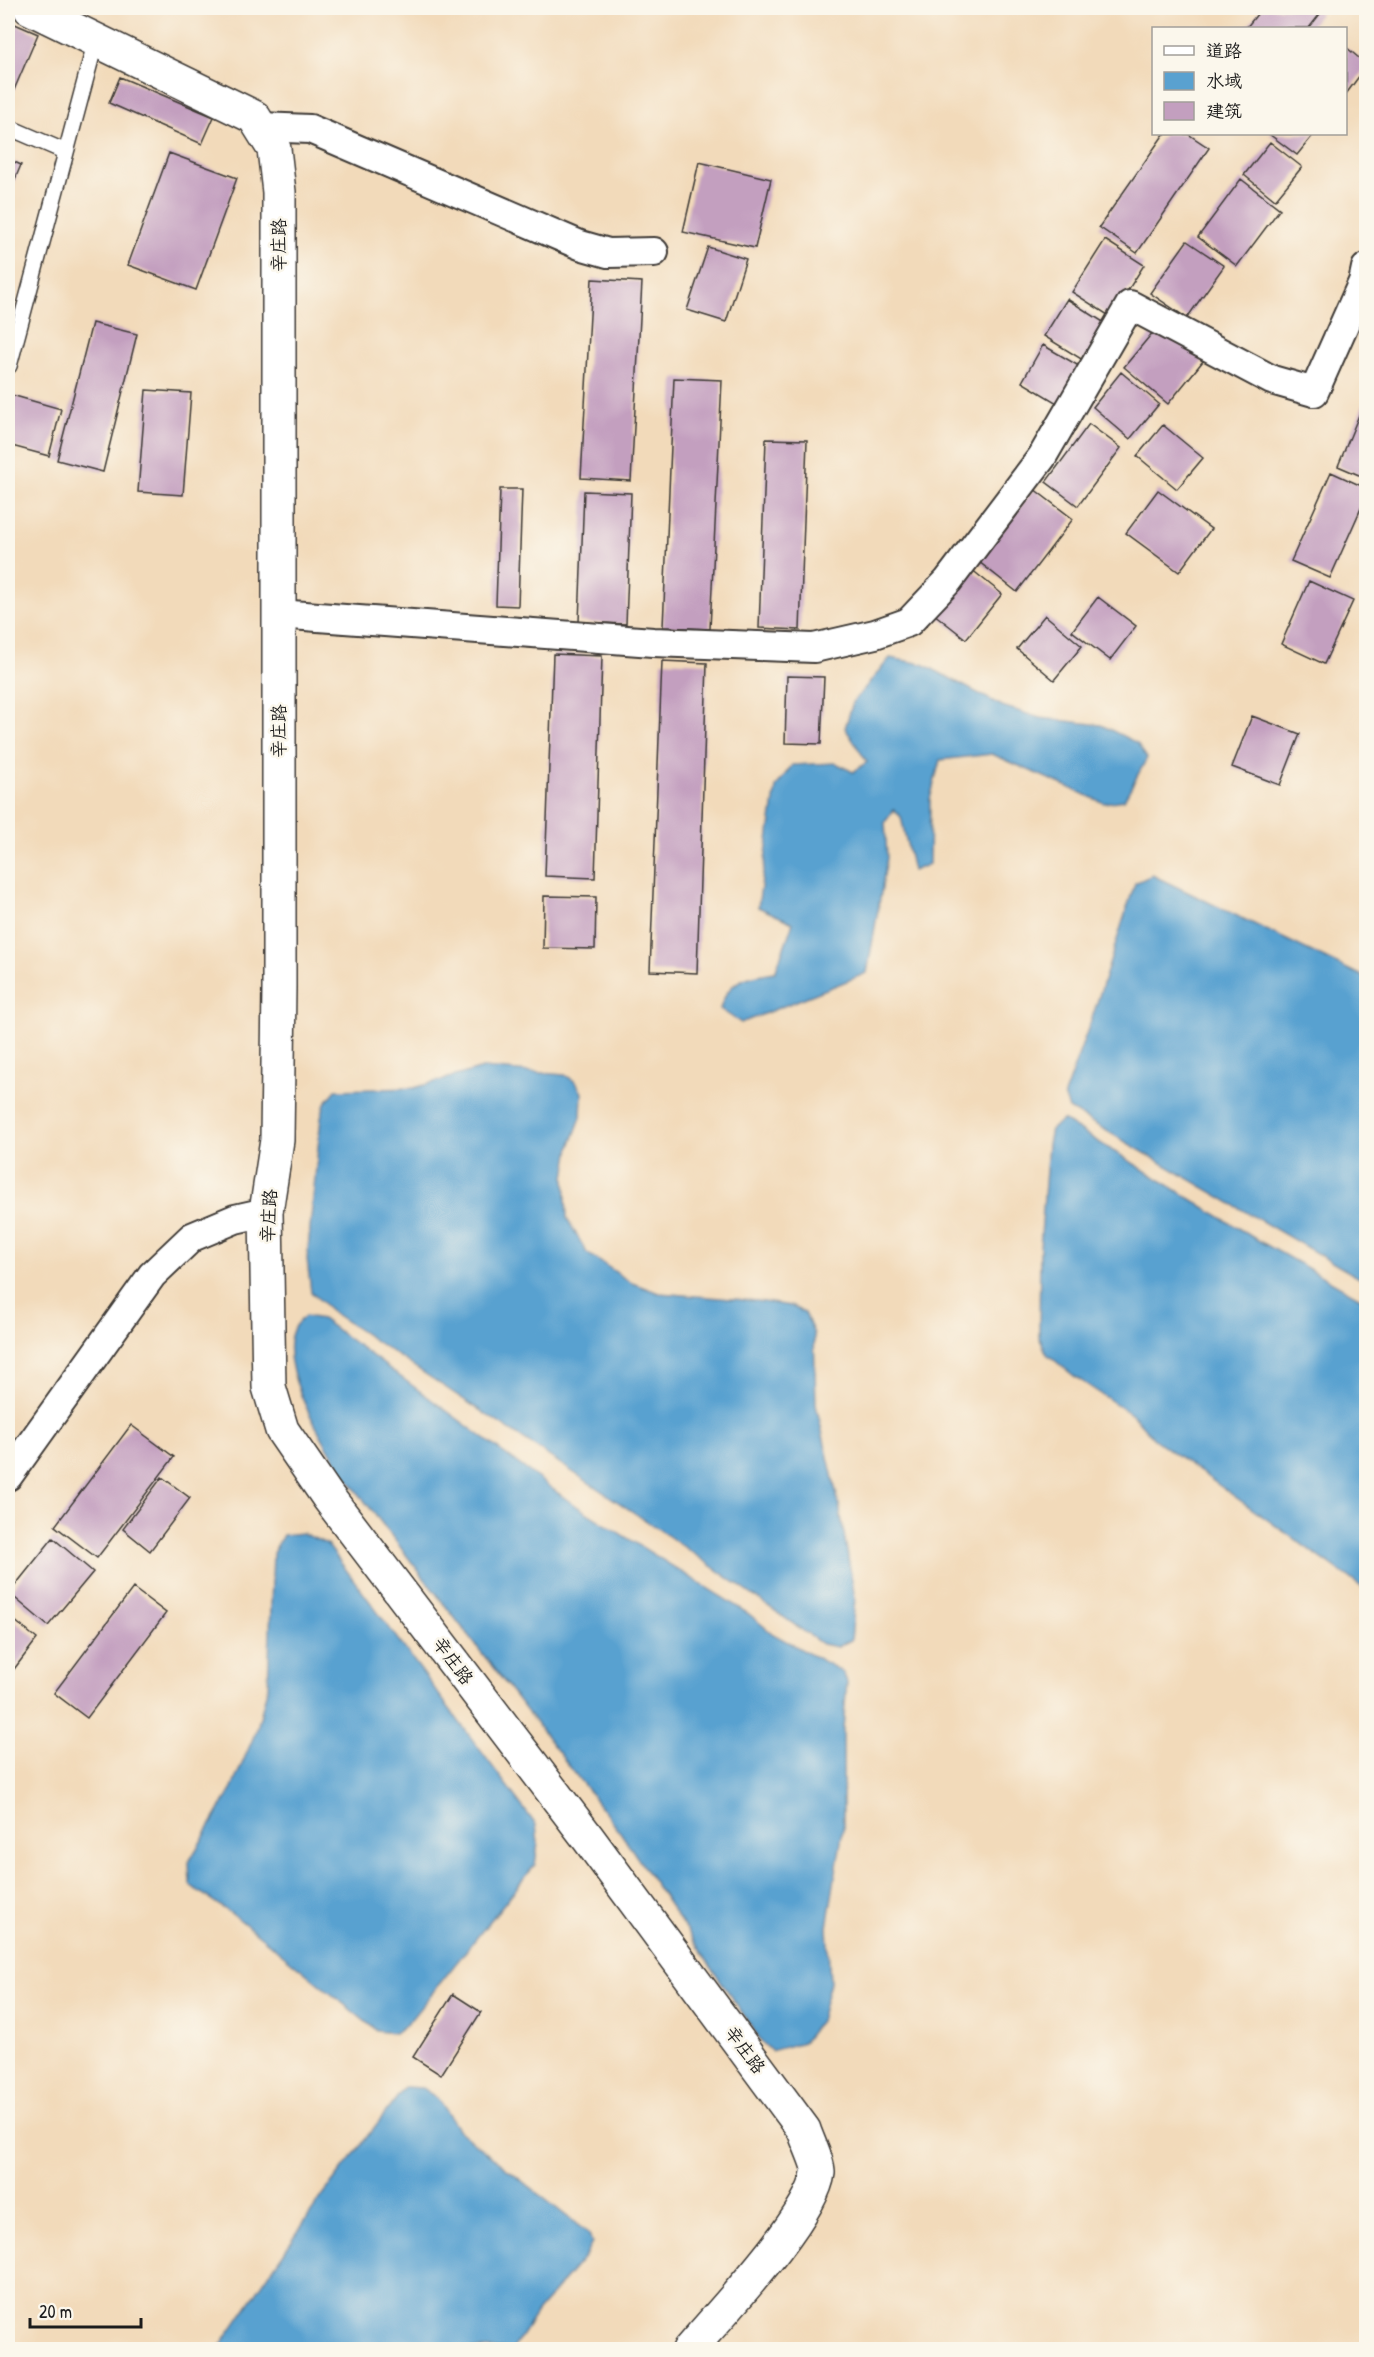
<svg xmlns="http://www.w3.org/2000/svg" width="1374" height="2357" viewBox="0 0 1374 2357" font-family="'Patrick Hand','LXGW WenKai TC',sans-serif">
<rect width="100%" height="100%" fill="#fbf7ec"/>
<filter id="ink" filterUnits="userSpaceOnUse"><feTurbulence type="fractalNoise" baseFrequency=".0167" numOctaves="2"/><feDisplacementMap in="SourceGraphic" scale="12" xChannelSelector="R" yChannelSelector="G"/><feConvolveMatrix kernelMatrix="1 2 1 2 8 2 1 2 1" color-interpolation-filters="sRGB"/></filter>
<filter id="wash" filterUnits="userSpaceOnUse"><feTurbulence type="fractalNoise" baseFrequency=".008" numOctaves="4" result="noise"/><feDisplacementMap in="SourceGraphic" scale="24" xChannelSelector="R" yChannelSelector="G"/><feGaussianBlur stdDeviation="1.35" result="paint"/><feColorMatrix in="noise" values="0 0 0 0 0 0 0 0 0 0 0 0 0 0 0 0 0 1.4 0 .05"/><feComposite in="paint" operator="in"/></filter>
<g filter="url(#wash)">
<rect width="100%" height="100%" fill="#f2daba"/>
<!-- water -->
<path fill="#59a1d0" stroke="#3a5e76" stroke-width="1.5" d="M890,658l33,6 79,42 38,12 61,7 36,18 10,15 -23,42 -20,3 -112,-49 -52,6 -10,39 -1,65 -16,7 -12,-54 -7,-7 -9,12 2,36 -20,115 -126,50 -21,-14c9,-31 26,-32 55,-37l18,-49 -35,-16 18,-120 16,-22 44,-2 17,9 14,-10 -22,-34 8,-26z
M1152,875l214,103v304l-297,-173 -5,-14 30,-83 41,-129z
M483,1068l82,7 11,7 6,11 -1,24 -11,30 -5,30 2,41 20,35 45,30 27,10 98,8 34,5 14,7 9,21 2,71 23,100 16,93 -4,42 -14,7 -15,-3 -165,-116 -322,-214 -24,-22 -4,-33 14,-142 4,-14 11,-13 78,-2z
M1063,1120l191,118 112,63v289l-212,-151 -20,-23 -60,-40 -27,-22 -8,-17 1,-89 8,-104 3,-15z
M305,1316l17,3 251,185 176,110 24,20 70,38 4,10 -4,47v100l-16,98 3,55 -10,39 -17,21 -32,9 -9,-9 -142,-210 -277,-359c-19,-32 -70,-110 -48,-147 2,-3 7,-7 10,-10z
M302,1533l25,11 209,281 2,18 -3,22 -127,158 -13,10 -18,-2 -138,-112 -49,-34 -1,-23 41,-70 27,-63 11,-43 5,-133 10,-18z
M405,2087l17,1 15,10 23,34 129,102 3,9 -7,13 -48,56 -24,37h-295l105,-154z"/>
<g id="blocks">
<!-- building -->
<path fill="#c39fbf" d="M1262,8h50l8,6 -11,14h-63z
M8,21l30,13 -30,70z
M1346,47l20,17v3l-20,27z
M120,77l94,40 -12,27 -93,-41z
M1164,134h24l21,14 -72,105 -38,-26z
M1269,134h45l-17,21z
M1270,142l32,25 -27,33 -31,-25z
M169,153l68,25 -41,112 -68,-25z
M8,159l13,6 -13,31z
M699,162l72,17 -16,69 -72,-16z
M1241,179l39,30 -43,57 -39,-29z
M1105,240l39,25 -33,52 -39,-25z
M1187,241l37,25 -37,52 -37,-25z
M708,247l38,12 -20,63 -39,-12z
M592,279l50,3 -11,199 -50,-3z
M1067,299l41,26 -22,37 -42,-26z
M92,323l45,11 -34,138 -46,-12z
M1159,325l44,36 -35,43 -44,-37z
M1043,345l41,24 -22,37 -40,-24z
M1121,372l38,32 -29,35 -37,-32z
M674,378l48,2 -12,249 -47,-2z
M146,390l45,3 -8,102 -45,-3z
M8,394l53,15 -12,47 -41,-11z
M1364,403l2,1v74l-28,-12z
M1089,424l32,24 -43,58 -32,-24z
M1163,425l40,33 -26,31 -40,-33z
M766,439l41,1 -7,190 -41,-2z
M1331,472l35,16v9l-36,81 -39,-17z
M500,489h22l-4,117 -22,-1z
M1034,489l39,30 -56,73 -39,-31z
M1158,490l53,39 -32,43 -53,-39z
M584,491l47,2 -5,131 -47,-2z
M971,569l31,25 -36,45 -32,-25z
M1309,581l44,20 -29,63 -43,-20z
M1098,597l38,29 -26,34 -38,-29z
M1045,615l37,31 -28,34 -37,-31z
M553,654l49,2 -7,222 -50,-2z
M662,661l45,2 -10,310 -47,-2z
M787,676l37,1 -3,67 -36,-1z
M1252,716l48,18 -20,51 -48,-18z
M544,896l52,1 -1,52 -52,-1z
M131,1425l43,32 -77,101 -42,-32z
M162,1477l28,21 -40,53 -27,-22z
M53,1538l40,34 -45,54 -39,-33z
M133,1588l33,25 -79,105 -33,-25z
M8,1615l29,24 -29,38z
M453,1994l28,18 -40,63 -28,-18z"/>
</g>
</g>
<g filter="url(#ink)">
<use href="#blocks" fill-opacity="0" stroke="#3c3834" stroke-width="1.5"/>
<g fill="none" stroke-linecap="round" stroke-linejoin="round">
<defs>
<path id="service" d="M8,127l58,25
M9,366l87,-326"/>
<path id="minor" d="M260,127l50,2 270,116 28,8 46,-1
M278,614l375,28 161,6 61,-14 34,-12 39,-41 94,-124 88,-152 142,75 42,12 49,-110 3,-14
M8,1476l144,-201 40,-38 43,-18 31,-7"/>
<path id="tertiary" d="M30,8l224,109 20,32 5,43v795l-2,153 -11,72 3,175 13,43 46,67 260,341 216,292c3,10 15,34 14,43 -5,43 -98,141 -129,177"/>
</defs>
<!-- service casing -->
<use href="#service" stroke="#3c3834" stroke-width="18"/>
<!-- minor casing -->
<use href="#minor" stroke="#3c3834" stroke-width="32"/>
<!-- tertiary casing -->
<use href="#tertiary" stroke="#3c3834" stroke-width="36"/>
<!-- service -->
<use href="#service" stroke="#fff" stroke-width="15"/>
<!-- minor -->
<use href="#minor" stroke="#fff" stroke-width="28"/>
<!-- tertiary -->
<use href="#tertiary" stroke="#fff" stroke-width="33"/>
</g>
</g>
<g text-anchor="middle" stroke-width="5" stroke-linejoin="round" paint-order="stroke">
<!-- street labels -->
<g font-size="18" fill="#1c1c1c" stroke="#fbf7ec">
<text transform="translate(279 245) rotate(-90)" y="6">辛庄路</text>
<text transform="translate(279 731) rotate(-90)" y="6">辛庄路</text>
<text transform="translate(269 1216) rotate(-87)" y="6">辛庄路</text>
<text transform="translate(453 1661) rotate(53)" y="6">辛庄路</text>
<text transform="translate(745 2050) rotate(53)" y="6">辛庄路</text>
</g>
</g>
<!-- margin -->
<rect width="1374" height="2357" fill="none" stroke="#fbf7ec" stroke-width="30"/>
<!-- legend -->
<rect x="1152" y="27" width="195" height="108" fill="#fbf7ec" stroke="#a29f99" stroke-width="1.5"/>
<rect x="1164" y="46" width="30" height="9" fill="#ffffff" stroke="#a29f99" stroke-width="1.5"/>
<text x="1206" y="57" font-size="18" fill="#1c1c1c">道路</text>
<rect x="1164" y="72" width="30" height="18" fill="#59a1d0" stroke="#a29f99" stroke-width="1.5"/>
<text x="1206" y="87" font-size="18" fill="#1c1c1c">水域</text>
<rect x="1164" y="102" width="30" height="18" fill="#c39fbf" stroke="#a29f99" stroke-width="1.5"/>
<text x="1206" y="117" font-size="18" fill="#1c1c1c">建筑</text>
<!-- scale -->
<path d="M30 2318v9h111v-9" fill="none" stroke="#1c1c1c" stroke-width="3"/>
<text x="39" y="2318" font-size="18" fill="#1c1c1c" stroke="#fbf7ec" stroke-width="4.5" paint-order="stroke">20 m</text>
</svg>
